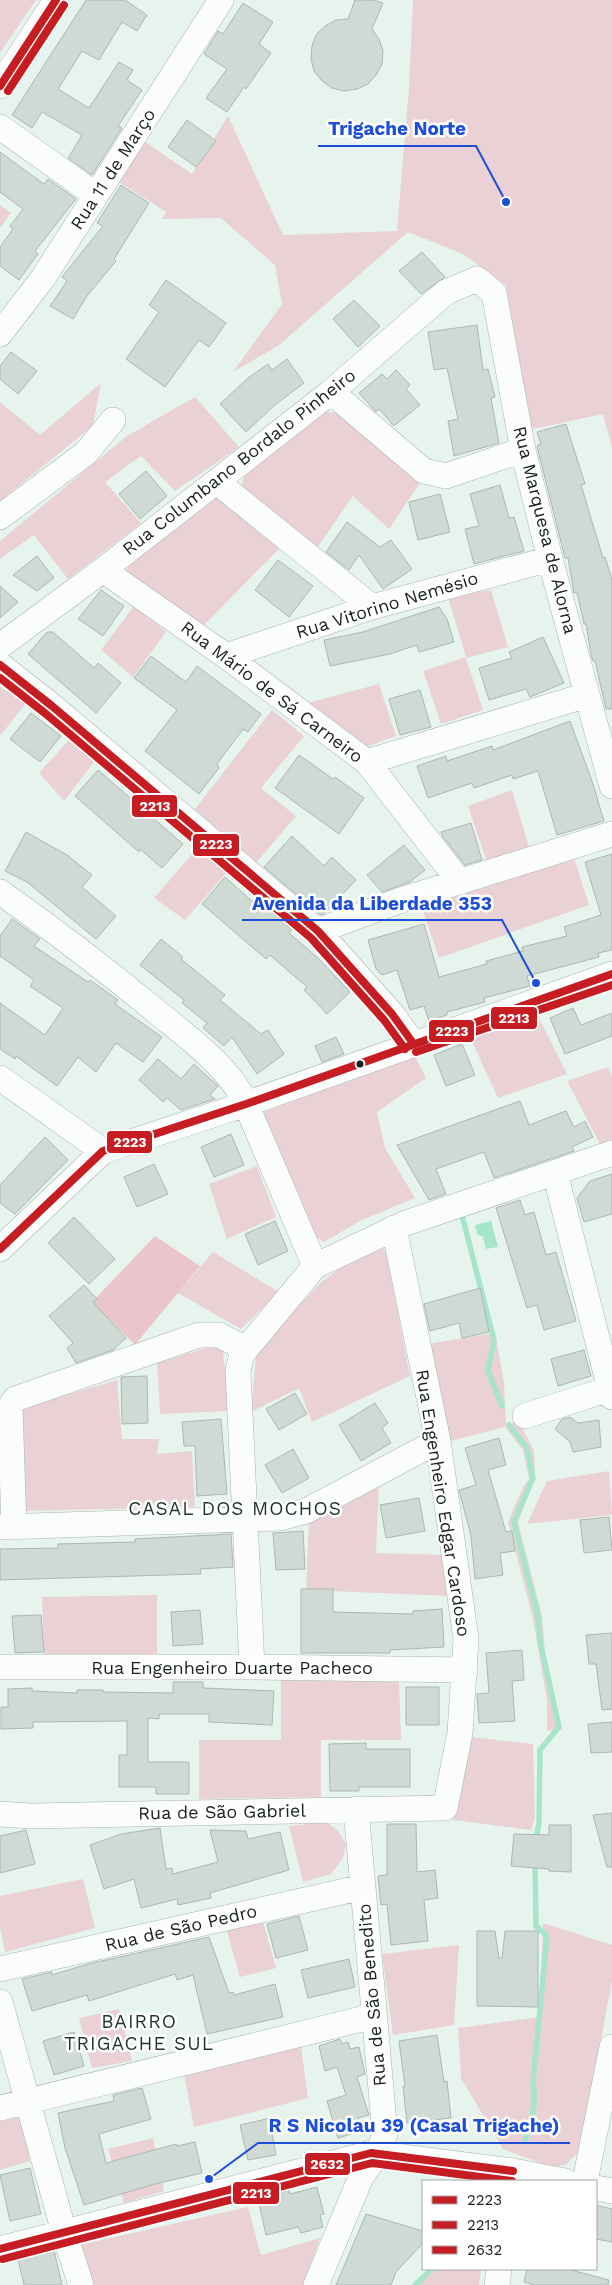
<svg xmlns="http://www.w3.org/2000/svg" width="612" height="2285" viewBox="0 0 612 2285" font-family="'Work Sans',sans-serif">
<rect width="100%" height="100%" fill="#e7f4ee"/>
<!-- green -->
<path fill="#e9d1d5" d="M0,0h36l-36,53z
M413,0h199v448l-9,-34 -75,16 -22,-145 -43,-31 -55,-22 -130,114 -45,26 49,-68 -7,-39 -54,-47 -59,1 4,-7 -48,-31 26,-40 48,33 36,-58 55,119 114,-4 12,-143z
M0,205l11,8 -11,15z
M101,383l-8,43 -93,75v-99l40,33z
M195,397l44,50 -64,44 -34,-35 -36,26 36,41 -73,56 -34,-44 -34,24v-18l127,-105z
M320,410l16,3 84,70 -31,46 -36,-33 -36,52 -72,-57 -3,-7 3,-10z
M219,496l63,50 -82,83 -73,-57 1,-12 80,-58z
M491,590l17,57 -42,11 17,52 -42,14 -18,-53 43,-14 -18,-60z
M134,606l32,26 -33,45 -32,-27z
M379,684l17,52 -28,10h-12l-52,-42z
M0,687l26,16 -26,33z
M272,710l32,26 -43,52 35,28 -40,47 -61,-54z
M71,738l26,20 -33,43 -25,-28z
M512,790l17,57 -42,15 -19,-56z
M200,845l29,25 -44,50 -31,-22z
M574,858l15,47 -150,53 -17,-50z
M535,1010l32,64 -69,24 -29,-63z
M415,1056l11,22 -49,34 8,36 30,50 -55,23 -36,21 -11,-7 -52,-122z
M608,1067l4,10v63l-12,4 -33,-63z
M257,1166l19,51 -49,22 -18,-55z
M373,1244l7,1 6,7 24,124 -98,46 -13,-34 -48,24 5,-55 2,-7 62,-67z
M213,1252l66,40 -38,37 -63,-36z
M495,1333l9,49 2,45 12,-7 16,31 1,27 -17,44 24,94 3,36 17,78 -15,1v-31l-14,-81 -25,-97 15,-35 6,-8 -6,-29 -18,-23 -58,15 -20,-98z
M212,1346l11,4 6,61 -69,3 -3,-51z
M117,1380l5,59h37l-2,15 35,-3 3,56 -172,4 -1,-103z
M609,1471l3,44 -85,9 20,-43z
M379,1485l-3,68 71,2 3,41 -144,-6 3,-71z
M157,1595v60l-113,1 -2,-59z
M281,1680l118,2 2,58h-80v57l-122,2v-59h82z
M471,1737l62,7 2,73 -4,13 -78,-10z
M327,1822l12,10 7,12 -3,14 -12,16 -28,8 -14,-56z
M83,1879l12,49 -90,24 -5,-25v-31z
M262,1918l14,50 -36,9 -14,-49z
M543,1923l69,22v36l-32,170 -15,14 -14,2 -48,-18 -42,-71 -3,-50 81,-11z
M459,1945l-5,80 -61,10 -11,-81z
M119,2009l13,52 -40,7 -13,-50z
M301,2047l7,51 -114,29 -10,-53z
M20,2113l10,48 -30,9v-52z
M153,2138l11,53 -40,12 -16,-54z
M248,2207l13,48 59,-17 -16,47h-217l-12,-39z
M434,2269h47l-2,16h-62z"/>
<!-- forest -->
<path fill="#eac5cc" d="M155,1236l45,30 -65,79 -43,-43z"/>
<!-- water -->
<path fill="#a6e5cb" d="M491,1221l7,26 -12,2 -3,-12 -6,-3 -2,-9z"/>
<g fill="none" stroke-linecap="round" stroke-linejoin="round">
<!-- stream -->
<path stroke="#a6e5cb" stroke-width="5.5" d="M462,1215l32,125 -6,30 14,36
M509,1425l18,23 6,30 -19,44 24,94 2,25 19,86 -19,23 -1,73 -3,17
M525,2140c7,-18 12,-38 8,-57l14,-147 -11,-10 -1,-64
M415,2285l17,-16"/>
</g>
<!-- building -->
<path fill="#cfdad5" stroke="#acb6b2" d="M86,0h39l22,15 -10,16 -15,-9 -23,38 -17,-9 -24,38 31,19 30,-46 14,8 -6,10 15,10 -24,36 4,2 -30,47 -24,-17 14,-23 -40,-23 -10,16 -20,-13z
M355,0h19l9,3 -11,26 7,10 4,12 -1,13 -6,11 -8,9 -11,5 -13,2 -12,-3 -10,-7 -8,-10 -3,-12 1,-13 4,-11 9,-9 11,-6 12,-1z
M243,3l30,19 -14,22 12,9 -25,36 -2,-2 -17,25 -21,-14 21,-29 -23,-15 14,-23 5,3z
M187,120l29,21 -20,26 -28,-20z
M0,152l44,32 4,-5 28,20 -41,52 3,3 -19,26 -19,-14v-19l13,-18 -3,-3 13,-17 -23,-17z
M121,185l28,18 -35,56 2,2 -29,35 -14,23 -23,-13 17,-25 -5,-4 41,-51 -6,-3z
M422,252l23,25 -24,17 -22,-23z
M166,280l60,43 -17,24 -10,-7 -34,47 -39,-28 33,-47 -10,-7z
M354,300l26,26 -22,21 -25,-28z
M477,325l6,45 5,-1 7,28 -4,1 8,45 -45,13 -6,-35 10,-2 -11,-51 -13,2 -6,-38z
M11,352l26,19 -19,23 -18,-15v-13z
M287,359l17,24 -28,21 -30,28 -26,-28 28,-26 20,-14 4,6z
M396,370l14,15 -4,4 14,16 -26,21 -15,-17 -3,3 -17,-19 23,-19 5,5z
M566,424l19,60 -4,1 22,73 2,-1 7,23v129h-6l-11,-48h-2l-2,-6 -5,-31h-2l-7,-32 -3,1 -6,-35h-3l-28,-112 4,-2 -4,-12z
M146,471l21,25 -27,23 -21,-25z
M500,485l9,33 5,-1 10,34 -50,13 -9,-35 14,-3 -9,-32z
M440,494l10,38 -32,8 -9,-38z
M347,522l33,25 11,-7 21,29 -29,20 -24,-34 -10,15 -23,-18z
M37,556l17,22 -17,13 -24,-16z
M278,560l35,26 -24,31 -34,-27z
M0,586l18,16 -18,16z
M101,590l23,16 -21,30 -25,-17z
M439,607l8,12 7,23 -35,10 -2,-7 -27,9 -60,12 -6,-26 39,-8z
M47,632h6l41,36 4,-5 23,20 -25,30 -68,-59z
M543,637l21,46 -34,14 -4,-8 -37,11 -10,-32 33,-10 -3,-6z
M151,656l35,26 11,-16 64,48 -13,18 -5,-3 -26,35 2,4 -20,26 -54,-43 32,-41 -43,-32z
M420,690l11,37 -31,8 -11,-36z
M31,713l30,23 -21,26 -30,-23z
M570,721l22,60 12,40 -47,14 -19,-64 -25,8 -1,-4 -38,13 -2,-5 -44,15 -11,-32 29,-10 1,5 45,-15 1,4z
M299,755l34,24 2,-2 29,21 -25,36 -64,-46z
M98,770l85,74 -21,24 -22,-19 -1,3 -64,-56z
M471,823l11,37 -17,5 -22,-28 -2,-5z
M26,832l41,23 25,20 -10,12 34,29 -20,23 -69,-57 -22,-11z
M292,836l32,30 8,-9 24,23 -31,33 -4,2 -57,-48z
M404,845l21,25 -15,12 -28,10 -15,-17z
M612,854v96l-14,3 1,4 -72,19 3,10 -46,12 1,4 -38,10v3l-18,6 -5,-15 -14,4 -13,-40 -15,5 -6,-6 -8,-29 56,-16 15,53 48,-13 -1,-3 37,-10 -1,-4 45,-11 -3,-9 37,-12 -16,-53z
M225,877l38,34 4,-4 25,22 -3,4 29,25 32,34 -23,22 -23,-24 3,-3 -37,-32 -4,4 -64,-55z
M12,919l28,20 -6,7 54,36 2,-2 28,20 -3,4 47,33 -19,25 -27,-19 -20,29 -18,-15 -21,29 -41,-30 -1,3 -15,-10v-46l45,32 18,-27 -33,-22 4,-6 -34,-24v-20z
M161,939l22,18 -2,2 44,36 -5,5 41,34 7,-4 16,24 -27,20 -25,-37 -8,9 -21,-18 4,-5 -25,-20 2,-3 -44,-35z
M573,1008l8,17 31,-12v23l-47,18 -15,-36z
M336,1037l8,17 -22,8 -7,-16z
M462,1044l13,31 -29,11 -12,-31z
M158,1059l23,20 13,-15 24,22 -8,9 5,4 -34,11 -14,-12 -4,4 -24,-22z
M520,1101l9,24 37,-14 8,16 11,-6 8,16 -21,10 2,4 -80,27 -10,-26 -48,17 10,25 -17,6 -32,-55z
M231,1134l13,31 -30,12 -13,-30z
M45,1137l23,23 -53,54 -15,-11v-18z
M154,1164l14,30 -31,13 -13,-30z
M612,1174v40l-28,8 -7,-24 13,-17z
M520,1200l5,15 9,-3 12,43 10,-3 20,69 -32,9 -7,-25 -10,3 -31,-100z
M74,1217l41,42 -26,25 -41,-41z
M275,1221l13,30 -30,14 -13,-31z
M84,1285l13,14 -4,3 33,36 -13,12 -37,13 -9,-15 6,-5 -24,-27z
M480,1288l9,44 -27,6 -3,-15 -29,8 -6,-27z
M584,1350l7,26 -33,10 -7,-27z
M147,1376l1,47 -26,1 -1,-47z
M295,1393l12,21 -28,16 -13,-21z
M375,1403l13,20 -6,5 9,15 -30,18 -22,-36z
M570,1417l8,6 21,-3 2,27 -28,5 -3,-10 -15,-13 7,-10z
M221,1419l6,75 -30,2 -2,-50h-11l-2,-24z
M499,1438l7,27 -18,5 18,62 6,-1 3,20 -15,2 3,22 -28,4 -4,-43 -12,-46 17,-5 -11,-37z
M293,1449l16,29 -27,15 -17,-28z
M419,1498l6,33 -39,7 -6,-33z
M609,1517l3,33 -28,3 -4,-33z
M303,1531l2,38 -29,1 -3,-37z
M231,1534l2,33 -33,2 1,5 -201,6v-31l58,-1v-4l77,-2v-3z
M301,1589h32v23l80,2v-3l29,-2 2,38 -54,3v3h-89z
M200,1610l3,34 -30,2 -2,-34z
M41,1615l3,37 -29,1 -3,-37z
M612,1633v76l-10,1 -6,-46h-7l-3,-29z
M522,1650l2,30 -12,1 3,40 -36,2 -2,-29 12,-1 -3,-40z
M173,1682h30v6l71,3 -2,34 -63,-3v-8h-50v5l-11,-1v44h41v32h-33v-7h-37v-32h8v-34l-94,1v6l-32,1v-22h7v-18l24,-1v3l45,2v-3h26v2l70,1z
M406,1687h33v38h-33z
M612,1722v30l-21,1 -3,-29z
M366,1743v6h44v38h-51v4h-29l-1,-47z
M612,1813v54h-5l-14,-52z
M387,1824h29l1,48 18,-2 3,28 -14,2 4,41 -37,4 -4,-41 -6,1 -3,-29 9,-1z
M549,1825h22v47l-22,-1v-2l-38,-3 3,-32 35,1z
M160,1828l6,41 6,-1 1,6 45,-12 -8,-32 36,1 2,8 32,-7 9,38 -79,23 1,5 -33,7 -1,-6 -36,9 -7,-29 -30,10 -14,-44 31,-11z
M26,1830l9,34 -35,9v-37z
M299,1916l9,34 -32,8 -9,-34z
M477,1931h18l4,27h3l3,-27h33v76l-61,-1z
M209,1937l20,56 4,-1 1,3 41,-11 8,33 -76,17 -14,-59 -16,5 -2,-6 -86,27 -2,-6 -55,16 -10,-32 30,-7v3l36,-11z
M349,1959l6,28 -47,11 -7,-28z
M74,2032l10,34 -30,9 -11,-34z
M437,2035l7,47 3,-1 4,37 -44,5 -4,-37h2l-6,-45z
M340,2039l2,5 6,-2 2,7 9,-2 6,27 -8,3 12,38 -11,3 3,13 -23,7 -11,-37 19,-6 -9,-28 -12,4 -6,-25z
M142,2088l9,31 -52,15 7,29 70,-19 1,2 18,-4 7,31 -47,11 -71,21 -19,-57 -7,-35 56,-12 -1,-6z
M275,2117l4,15 -7,1 4,22 -28,5 -8,-35z
M30,2168l11,46 -31,7 -10,-46z
M317,2187l7,27 -4,1 3,12 -22,6 -3,-6 -32,8 -8,-36 31,-9 1,4z
M596,2205l16,4v33l-16,-3z
M366,2214l57,17v12l-27,29 -5,13h-55z
M54,2250l8,35h-38l-6,-26z
M527,2269h40l42,11 -1,5h-74l-10,-3z"/>
<g fill="none" stroke-linecap="round" stroke-linejoin="round">
<defs>
<path id="minor" d="M0,86l56,-86
M0,127l96,68
M0,334l43,-56 178,-278
M331,392l93,79 22,5 77,-26
M217,482l155,125
M0,517l86,-64 27,-33
M103,570l123,86 141,106 93,120
M0,646l103,-76 228,-178 115,-100 31,-13 17,14 29,157 27,109 62,227
M226,656l146,-49 178,-48
M0,665l52,41 266,225 74,83 21,29
M367,762l220,-67
M0,892c54,38 106,78 157,120 30,25 73,55 89,92l69,162
M318,931l83,-31 211,-66
M0,1078l103,73
M555,1173l57,224
M0,1249l103,-98 143,-47 366,-130
M525,1416l87,-28
M0,1527l280,-9 26,-7 132,-70
M14,1527l-4,-120 5,-8 184,-64h20l27,14
M0,1667h252l213,3
M252,1667l-14,-296 4,-17 73,-88 91,-43 206,-70
M0,1814l31,2 414,-8 15,-75 6,-94 -28,-198 -44,-213
M0,1969l363,-82
M0,2002l64,230 17,53
M0,2108l374,-92
M585,2181l27,-134
M596,2188l16,3
M0,2249l371,-96 142,18 52,10
M316,2285l45,-108 17,-24 7,-19 -29,-325
M497,2285l2,-16"/>
</defs>
<!-- minor casing -->
<use href="#minor" stroke="#a8b3ae" stroke-width="26"/>
<!-- minor -->
<use href="#minor" stroke="#fbfdfc" stroke-width="25"/>
<defs>
<path id="bus-1" d="M0,86l56,-86
M0,665l52,41 266,225 74,83 21,29
M0,1249l103,-98 143,-47 366,-130"/>
<path id="bus-2" d="M8,91l56,-86
M0,678l46,36 265,224 73,82 21,29
M416,1052l196,-67
M3,2259l369,-96 140,18"/>
<path id="bus-3" d="M0,2249l371,-96 142,18"/>
</defs>
<!-- bus-1 casing -->
<use href="#bus-1" stroke="#fff" stroke-width="11"/>
<!-- bus-2 casing -->
<use href="#bus-2" stroke="#fff" stroke-width="11"/>
<!-- bus-3 casing -->
<use href="#bus-3" stroke="#fff" stroke-width="11"/>
<!-- bus-1 -->
<use href="#bus-1" stroke="#c61d23" stroke-width="8"/>
<!-- bus-2 -->
<use href="#bus-2" stroke="#c61d23" stroke-width="8"/>
<!-- bus-3 -->
<use href="#bus-3" stroke="#c61d23" stroke-width="8"/>
</g>
<!-- markers -->
<circle fill="#19221e" stroke="#fff" stroke-width="2" cx="360" cy="1064" r="4.5"/>
<g text-anchor="middle" stroke-width="5" stroke-linejoin="round" paint-order="stroke">
<!-- street labels -->
<g font-size="18" fill="#19221e" stroke="#fff">
<text transform="translate(113 169) rotate(-57)" y="6">Rua 11 de Março</text>
<text transform="translate(239 462) rotate(-38)" y="6">Rua Columbano Bordalo Pinheiro</text>
<text transform="translate(545 530) rotate(76)" y="6">Rua Marquesa de Alorna</text>
<text transform="translate(387 605) rotate(-17)" y="6">Rua Vitorino Nemésio</text>
<text transform="translate(272 692) rotate(37)" y="6">Rua Mário de Sá Carneiro</text>
<text transform="translate(443 1503) rotate(81)" y="6">Rua Engenheiro Edgar Cardoso</text>
<text x="232" y="1674">Rua Engenheiro Duarte Pacheco</text>
<text transform="translate(222 1812) rotate(-1)" y="6">Rua de São Gabriel</text>
<text transform="translate(181 1928) rotate(-13)" y="6">Rua de São Pedro</text>
<text transform="translate(372 1995) rotate(-95)" y="6">Rua de São Benedito</text>
</g>
<!-- neighbourhood labels -->
<g font-size="19" letter-spacing="1" fill="#1f342b" stroke="#fff">
<text x="235" y="1515">CASAL DOS MOCHOS</text>
<text x="139" y="2028">BAIRRO<tspan x="139" dy="22">TRIGACHE SUL</tspan></text>
</g>
</g>
<!-- callouts -->
<path fill="none" stroke="#1d4ed8" stroke-width="2" d="M506 202L476 146H318M536 983L502 920H242M209 2179L258 2143H570"/>
<g fill="#1d4ed8" stroke="#fff" stroke-width="2">
<circle cx="506" cy="202" r="5"/>
<circle cx="536" cy="983" r="5"/>
<circle cx="209" cy="2179" r="5"/>
</g>
<g font-size="19" text-anchor="middle" font-weight="bold" fill="#1d4ed8" stroke="#fff" stroke-width="5" stroke-linejoin="round" paint-order="stroke">
<text x="397" y="135">Trigache Norte</text>
<text x="372" y="910">Avenida da Liberdade 353</text>
<text x="414" y="2132">R S Nicolau 39 (Casal Trigache)</text>
</g>
<g stroke="#fff" stroke-width="2">
<rect x="131" y="794" width="47" height="24" rx="5" fill="#c61d23"/>
<rect x="192" y="833" width="48" height="24" rx="5" fill="#c61d23"/>
<rect x="490" y="1006" width="48" height="24" rx="5" fill="#c61d23"/>
<rect x="428" y="1019" width="47" height="24" rx="5" fill="#c61d23"/>
<rect x="106" y="1130" width="47" height="24" rx="5" fill="#c61d23"/>
<rect x="304" y="2152" width="47" height="24" rx="5" fill="#c61d23"/>
<rect x="232" y="2181" width="48" height="24" rx="5" fill="#c61d23"/>
</g>
<g font-size="14" text-anchor="middle" font-weight="bold" fill="#fff">
<text x="155" y="811">2213</text>
<text x="216" y="849">2223</text>
<text x="514" y="1023">2213</text>
<text x="452" y="1036">2223</text>
<text x="130" y="1147">2223</text>
<text x="327" y="2169">2632</text>
<text x="256" y="2198">2213</text>
</g>
<!-- legend -->
<rect x="422" y="2180" width="175" height="90" fill="#ffffff" stroke="#a3a7a5"/>
<rect x="432" y="2196" width="25" height="8" fill="#c61d23" stroke="#a3a7a5"/>
<text x="467" y="2205" font-size="15" fill="#19221e">2223</text>
<rect x="432" y="2221" width="25" height="8" fill="#c61d23" stroke="#a3a7a5"/>
<text x="467" y="2230" font-size="15" fill="#19221e">2213</text>
<rect x="432" y="2246" width="25" height="8" fill="#c61d23" stroke="#a3a7a5"/>
<text x="467" y="2255" font-size="15" fill="#19221e">2632</text>
</svg>
